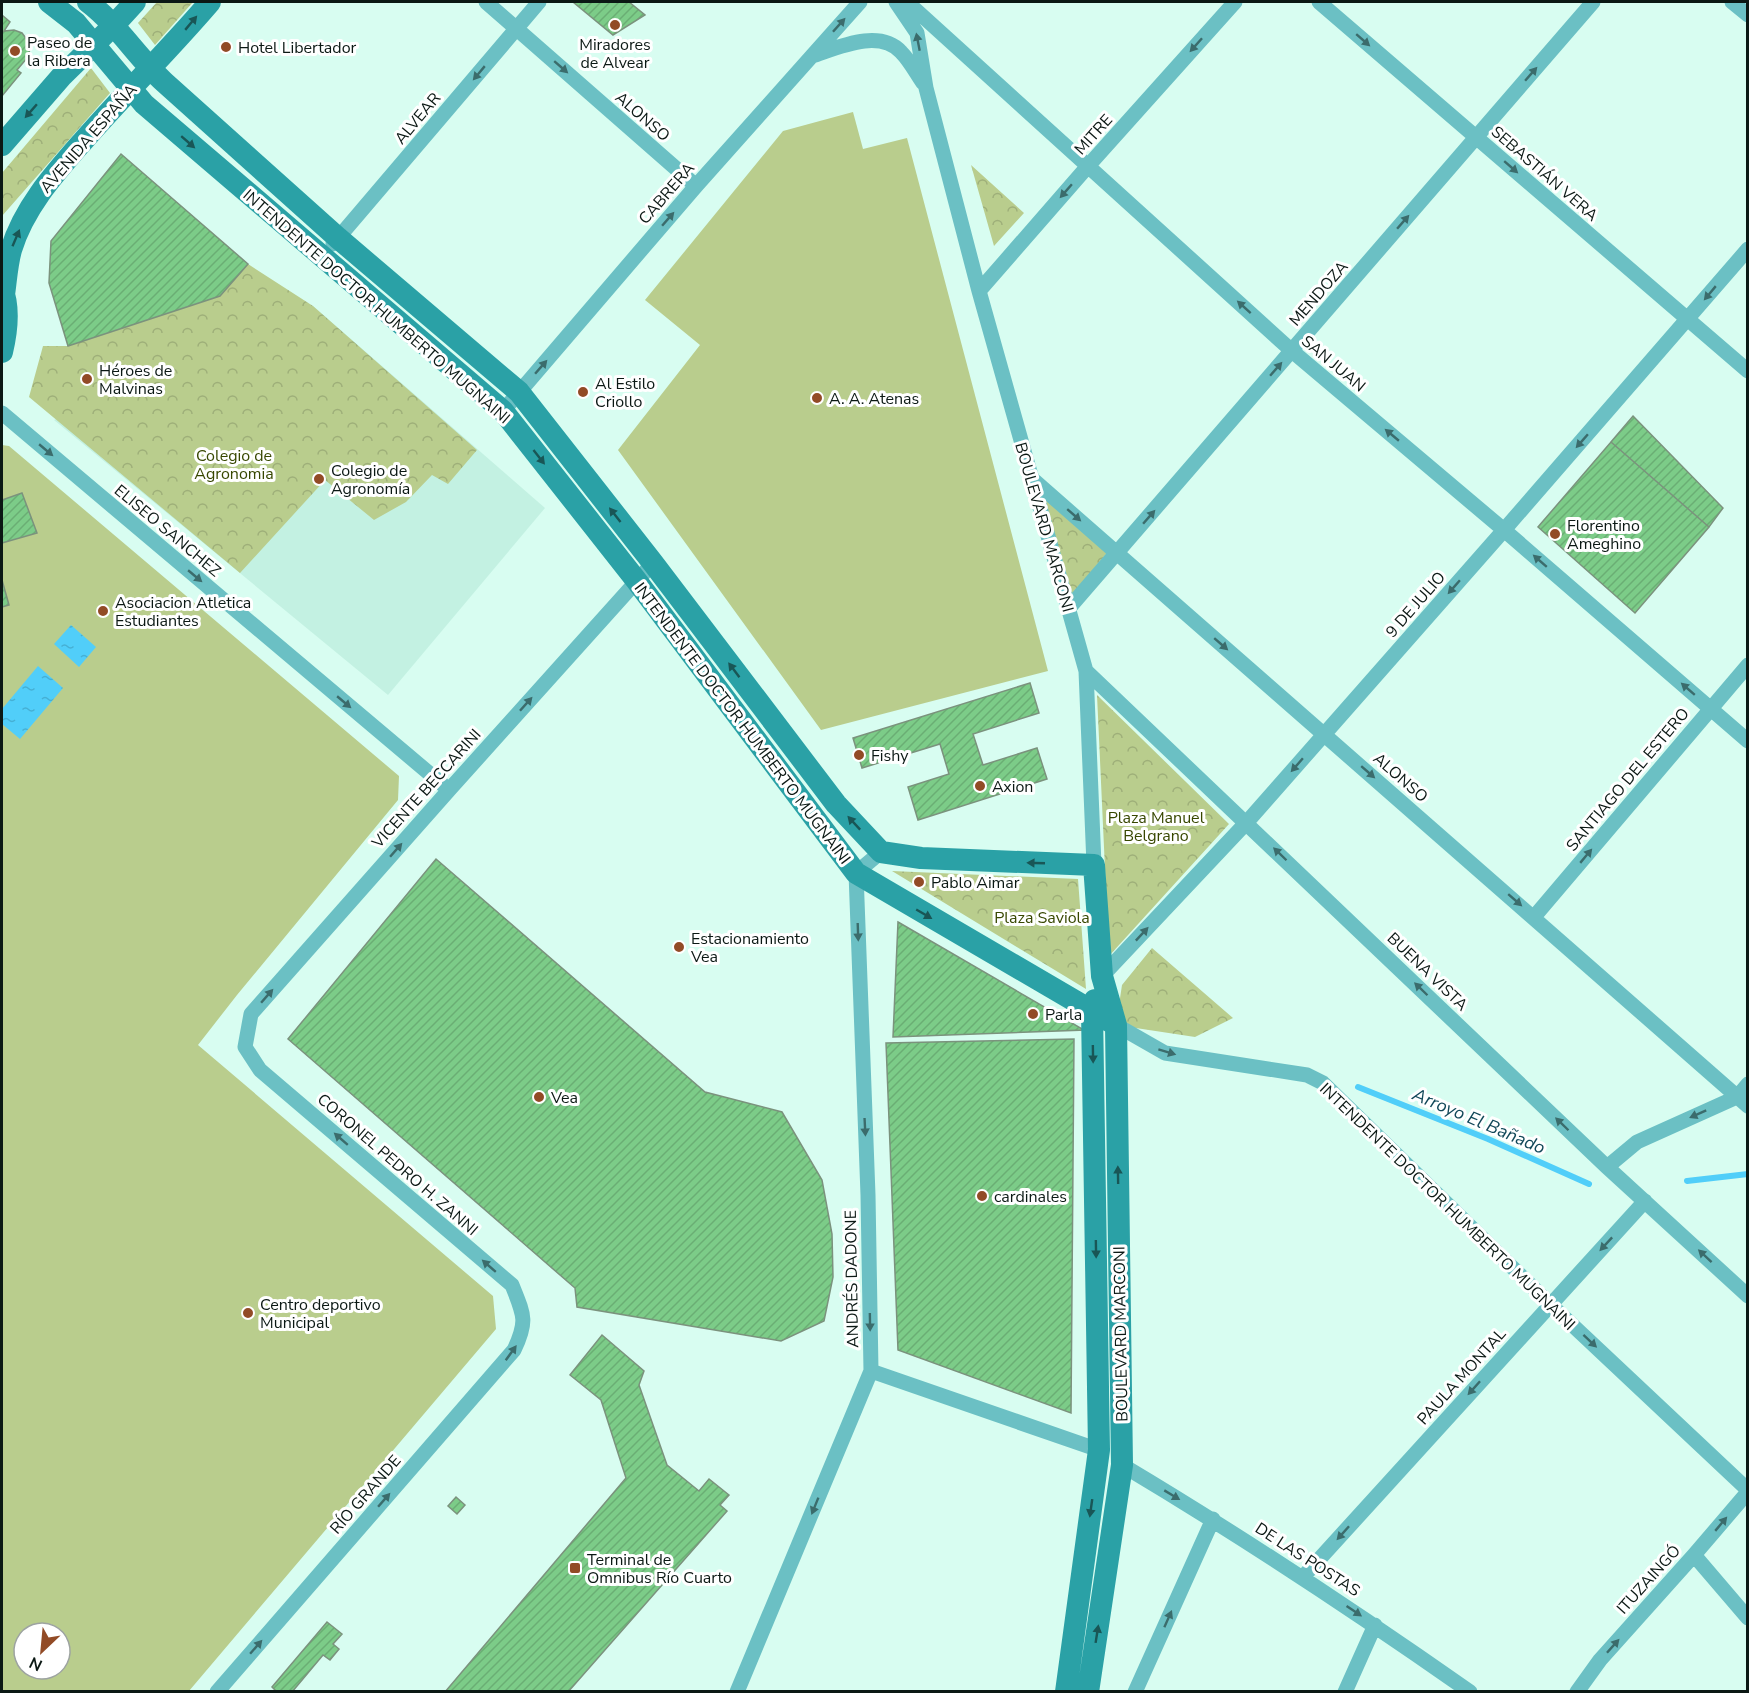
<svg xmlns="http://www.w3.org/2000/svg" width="1749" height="1693" viewBox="0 0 1749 1693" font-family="'Nunito Sans',sans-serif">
<defs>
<pattern id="park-crowns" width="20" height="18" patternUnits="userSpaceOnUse" patternTransform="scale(1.5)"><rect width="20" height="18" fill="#b9cd8d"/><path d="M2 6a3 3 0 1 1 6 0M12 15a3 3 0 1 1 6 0" fill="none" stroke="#9eaf79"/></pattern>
<pattern id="water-ripples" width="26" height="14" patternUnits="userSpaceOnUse" patternTransform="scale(1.5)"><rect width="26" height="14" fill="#51cef9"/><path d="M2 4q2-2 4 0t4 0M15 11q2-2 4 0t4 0" fill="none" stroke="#45b0d5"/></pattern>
<pattern id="building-hatch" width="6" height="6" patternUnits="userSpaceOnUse" patternTransform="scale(1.5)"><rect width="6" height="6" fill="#7ccc88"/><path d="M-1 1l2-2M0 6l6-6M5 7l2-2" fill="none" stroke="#6aae74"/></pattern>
</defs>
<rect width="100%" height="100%" fill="#d8fdf1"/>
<!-- built -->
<path fill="#c3f1e2" d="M313,306l232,202 -157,187 -334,-275z"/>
<!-- grass -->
<path fill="#b9cd8d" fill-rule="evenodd" d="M853,112l10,37 44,-11 141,533 -227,59 -203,-280 82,-105 -55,-45 138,-169z
M2,445l7,1 390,330 -1,24 -161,195 -39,50 295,251 3,33 -307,362h-187zM24,1633h36v36h-36z"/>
<!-- park -->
<path fill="url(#park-crowns)" d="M157,2h36l-38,43 -17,-22z
M91,68l19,25 -108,123v-43z
M971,165l53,48 -30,33z
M248,264l65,42 164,144 -29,34 -16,-9 -26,27 -32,18 -49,-40 -85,93 -211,-176 14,-51h25l152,-50z
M1043,493l64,60 -35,42z
M1097,695l132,129 -120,132z
M892,871l186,8 8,110z
M1152,948l81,70 -38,19 -79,-12 6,-40z"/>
<!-- water -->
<path fill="url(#water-ripples)" d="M71,625l25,22 -17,20 -25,-23z
M38,666l25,22 -43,51 -18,-15v-15z"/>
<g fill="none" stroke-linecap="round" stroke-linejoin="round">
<!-- stream -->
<path stroke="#51cef9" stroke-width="6" d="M1358,1087l130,52 101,45
M1687,1181l61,-7"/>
</g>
<!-- building -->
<path fill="url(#building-hatch)" stroke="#7b927d" stroke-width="1.5" d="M573,2h56l16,13 -32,20z
M2,15l8,7 -6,9 10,-1 8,3 9,12 -3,12 -11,13 4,3 -19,23z
M121,154l127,110 -28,32 -152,50 -19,-63 2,-42z
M1633,416l90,92 -14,19 -98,-85z
M1611,442l98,85 -74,86 -97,-86z
M22,493l15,40 -35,10v-43z
M2,580l7,25 -7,2z
M1030,683l9,30 -66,21 10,31 54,-17 10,31 -129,41 -10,-33 41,-13 -9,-30 -78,24 -9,-30z
M436,859l269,233 77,20 40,68 10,54 1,43 -9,44 -43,20 -204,-34 -2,-19 -287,-249z
M898,922l186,108 -191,7z
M1074,1039l-3,374 -173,-63 -12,-307z
M602,1335l42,36 -5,14 28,80 32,26 10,-12 20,16 -9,10 7,6 -159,181h-123l181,-214 -25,-78 -31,-25z
M456,1497l9,8 -8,9 -9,-8z
M327,1622l15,12 -9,10 6,5 -9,11 -7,-5 -31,37h-15l-5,-5z"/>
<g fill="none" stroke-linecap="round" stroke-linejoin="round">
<!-- minor -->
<path stroke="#6bc0c4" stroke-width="15" d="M486,2l210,184
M896,2l21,31 9,55 53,203 107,380 8,194
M907,2l385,349 212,179 244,211
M1319,2l429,369
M1732,2l16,13
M812,56c25,-8 67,-28 89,-4 9,9 15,21 22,31
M333,244l206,-242
M979,291l109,-125 147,-164
M503,411l193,-225 164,-184
M2,413l447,377
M1030,477l718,629
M1069,608l524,-606
M1086,671l521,496 141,129
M1534,917l214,-252
M1102,976l145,-154 257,-292 244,-281
M1116,1025l49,28 142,22 16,8 227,221 198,186
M1607,1167l30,-25 100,-45 11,-13
M871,1371l228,79
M1122,1465c119,71 234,147 348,227
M1694,1555l54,63
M1303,1577l342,-376
M217,1692l297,-342c14,-29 10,-35 -2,-65l-252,-215 -15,-23 6,-33 198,-224 204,-227
M737,1692l134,-321 -3,-176 -12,-322 25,-21
M1135,1692l78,-173
M1345,1692l30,-67
M1577,1692l23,-32 94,-105 54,-63"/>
<!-- secondary -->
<path stroke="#2aa1a6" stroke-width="22" d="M49,2l27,21 68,81 359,307 133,169 220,293 260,152
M88,2c29,22 49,55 76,80l174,156 181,154 134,171 183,241 45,48 40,6 173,7 8,111 14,49 6,440 -34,227
M2,145l59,-68 52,-51 22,-24
M2,288c8,20 5,43 0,64
M4,295c2,-14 3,-31 7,-45 13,-43 44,-77 73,-110 41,-47 86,-91 126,-138
M1066,1692l33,-242 -7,-438 3,-12"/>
</g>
<!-- one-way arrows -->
<defs><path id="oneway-solid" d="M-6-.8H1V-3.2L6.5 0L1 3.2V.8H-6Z" transform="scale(1.5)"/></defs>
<g fill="#195656">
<use href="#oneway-solid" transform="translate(191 23) rotate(-50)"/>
<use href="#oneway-solid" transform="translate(31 111) rotate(131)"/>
<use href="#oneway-solid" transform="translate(188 142) rotate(41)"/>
<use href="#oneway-solid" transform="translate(16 238) rotate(-67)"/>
<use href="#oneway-solid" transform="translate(539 457) rotate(52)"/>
<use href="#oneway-solid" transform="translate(615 515) rotate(-128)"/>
<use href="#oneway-solid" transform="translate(734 670) rotate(-127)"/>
<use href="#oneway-solid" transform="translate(854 823) rotate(-133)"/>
<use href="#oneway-solid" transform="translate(1036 863) rotate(-178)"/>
<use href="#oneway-solid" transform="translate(924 914) rotate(30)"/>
<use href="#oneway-solid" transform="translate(1093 1054) rotate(89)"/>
<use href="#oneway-solid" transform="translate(1118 1175) rotate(-91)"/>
<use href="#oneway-solid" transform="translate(1096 1249) rotate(89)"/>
<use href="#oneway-solid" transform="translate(1091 1508) rotate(98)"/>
<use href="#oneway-solid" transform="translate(1097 1634) rotate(-81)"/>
</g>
<g fill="#3b6c6c">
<use href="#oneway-solid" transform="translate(839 25) rotate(-48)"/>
<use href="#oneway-solid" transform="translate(1363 40) rotate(41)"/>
<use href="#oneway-solid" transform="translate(918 42) rotate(-101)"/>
<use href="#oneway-solid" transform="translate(1196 45) rotate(132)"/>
<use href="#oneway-solid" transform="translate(561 67) rotate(41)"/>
<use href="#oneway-solid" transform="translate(479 73) rotate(130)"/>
<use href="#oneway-solid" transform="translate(1531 74) rotate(-49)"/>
<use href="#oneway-solid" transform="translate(1511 167) rotate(41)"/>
<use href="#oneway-solid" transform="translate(1066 191) rotate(131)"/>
<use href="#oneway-solid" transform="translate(668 219) rotate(-49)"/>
<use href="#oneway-solid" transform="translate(1403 222) rotate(-49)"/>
<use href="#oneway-solid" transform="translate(1710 293) rotate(130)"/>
<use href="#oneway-solid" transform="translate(1244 307) rotate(-138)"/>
<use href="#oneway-solid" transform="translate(541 367) rotate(-49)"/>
<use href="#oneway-solid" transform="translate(1276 369) rotate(-49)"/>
<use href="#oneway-solid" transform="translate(1392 435) rotate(-140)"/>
<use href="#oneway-solid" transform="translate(1582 441) rotate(131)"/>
<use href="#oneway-solid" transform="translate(46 450) rotate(40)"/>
<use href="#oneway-solid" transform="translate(1074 515) rotate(41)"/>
<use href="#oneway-solid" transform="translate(1149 517) rotate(-49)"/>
<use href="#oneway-solid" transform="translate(1540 561) rotate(-139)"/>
<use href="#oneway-solid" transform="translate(195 576) rotate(40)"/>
<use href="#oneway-solid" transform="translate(1454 587) rotate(131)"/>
<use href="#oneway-solid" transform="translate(1221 644) rotate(41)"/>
<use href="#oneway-solid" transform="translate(1688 689) rotate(-139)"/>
<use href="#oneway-solid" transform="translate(344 702) rotate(40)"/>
<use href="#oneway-solid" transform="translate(526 704) rotate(-48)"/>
<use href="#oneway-solid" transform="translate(1297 765) rotate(131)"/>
<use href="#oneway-solid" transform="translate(1368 772) rotate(41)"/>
<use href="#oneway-solid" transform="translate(396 850) rotate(-49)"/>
<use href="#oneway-solid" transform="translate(1280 854) rotate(-136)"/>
<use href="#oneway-solid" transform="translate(1586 856) rotate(-50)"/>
<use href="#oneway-solid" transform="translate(1515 900) rotate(41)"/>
<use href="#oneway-solid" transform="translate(858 932) rotate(88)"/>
<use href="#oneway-solid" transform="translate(1142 934) rotate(-47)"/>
<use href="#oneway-solid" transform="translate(1421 989) rotate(-136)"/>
<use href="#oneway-solid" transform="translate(267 996) rotate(-49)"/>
<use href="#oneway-solid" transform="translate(1167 1052) rotate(17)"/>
<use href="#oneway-solid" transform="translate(1698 1114) rotate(156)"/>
<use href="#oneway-solid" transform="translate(1562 1124) rotate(-136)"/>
<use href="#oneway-solid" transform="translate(865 1127) rotate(87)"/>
<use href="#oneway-solid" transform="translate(341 1139) rotate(-139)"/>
<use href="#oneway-solid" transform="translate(1606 1244) rotate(133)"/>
<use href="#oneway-solid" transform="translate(1705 1256) rotate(-137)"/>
<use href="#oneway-solid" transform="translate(489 1266) rotate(-139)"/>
<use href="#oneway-solid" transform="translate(870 1322) rotate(89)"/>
<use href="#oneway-solid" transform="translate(1590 1341) rotate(43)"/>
<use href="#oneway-solid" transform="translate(511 1353) rotate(-54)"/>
<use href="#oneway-solid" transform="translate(1474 1388) rotate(132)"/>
<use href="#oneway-solid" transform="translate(1172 1495) rotate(31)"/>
<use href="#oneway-solid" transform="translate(384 1500) rotate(-49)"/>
<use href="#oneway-solid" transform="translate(815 1506) rotate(112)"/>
<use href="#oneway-solid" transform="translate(1721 1524) rotate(-50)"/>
<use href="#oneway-solid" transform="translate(1343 1533) rotate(132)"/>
<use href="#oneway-solid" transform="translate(1354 1611) rotate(34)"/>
<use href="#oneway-solid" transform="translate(1168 1619) rotate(-66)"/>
<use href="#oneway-solid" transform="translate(1613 1646) rotate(-48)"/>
<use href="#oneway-solid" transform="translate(256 1647) rotate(-49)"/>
</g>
<!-- markers -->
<g fill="#924b26" stroke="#fff" stroke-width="2">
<circle cx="615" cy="25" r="6"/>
<circle cx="226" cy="47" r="6"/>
<circle cx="15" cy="51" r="6"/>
<circle cx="87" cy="379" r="6"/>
<circle cx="583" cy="392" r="6"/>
<circle cx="817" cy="398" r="6"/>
<circle cx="319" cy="479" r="6"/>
<circle cx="1555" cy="534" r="6"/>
<circle cx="103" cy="611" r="6"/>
<circle cx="859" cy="755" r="6"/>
<circle cx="980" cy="786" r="6"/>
<circle cx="919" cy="882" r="6"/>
<circle cx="679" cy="947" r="6"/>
<circle cx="1033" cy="1014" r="6"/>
<circle cx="539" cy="1097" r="6"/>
<circle cx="982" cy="1196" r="6"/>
<circle cx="248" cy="1313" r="6"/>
<rect x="569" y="1562" width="12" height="12" rx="3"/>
</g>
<g text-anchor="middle" stroke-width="6" stroke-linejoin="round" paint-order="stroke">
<!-- poi labels -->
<g font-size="16" fill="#0b1814" stroke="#fff" text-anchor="start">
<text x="27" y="48">Paseo de<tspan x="27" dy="18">la Ribera</tspan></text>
<text x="615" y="50" text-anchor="middle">Miradores<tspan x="615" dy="18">de Alvear</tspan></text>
<text x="238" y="53">Hotel Libertador</text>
<text x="99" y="376">Héroes de<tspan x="99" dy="18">Malvinas</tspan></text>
<text x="595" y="389">Al Estilo<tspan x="595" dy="18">Criollo</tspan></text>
<text x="829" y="404">A. A. Atenas</text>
<text x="331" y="476">Colegio de<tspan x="331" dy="18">Agronomía</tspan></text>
<text x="1567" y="531">Florentino<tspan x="1567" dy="18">Ameghino</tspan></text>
<text x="115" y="608">Asociacion Atletica<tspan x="115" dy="18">Estudiantes</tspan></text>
<text x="871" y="761">Fishy</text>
<text x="992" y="792">Axion</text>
<text x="931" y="888">Pablo Aimar</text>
<text x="691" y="944">Estacionamiento<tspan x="691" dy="18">Vea</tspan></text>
<text x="1045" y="1020">Parla</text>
<text x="551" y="1103">Vea</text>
<text x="994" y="1202">cardinales</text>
<text x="260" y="1310">Centro deportivo<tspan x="260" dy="18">Municipal</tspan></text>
<text x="587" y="1565">Terminal de<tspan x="587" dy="18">Omnibus Río Cuarto</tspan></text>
</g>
<!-- street labels -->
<g font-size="16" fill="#0b1814" stroke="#fff">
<text transform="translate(643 116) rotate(41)" y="6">ALONSO</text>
<text transform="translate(417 118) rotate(-50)" y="6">ALVEAR</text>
<text transform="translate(1093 134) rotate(-48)" y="6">MITRE</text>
<text transform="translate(88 138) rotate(-49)" y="6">AVENIDA ESPAÑA</text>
<text transform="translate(1545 173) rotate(41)" y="6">SEBASTIÁN VERA</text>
<text transform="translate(666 193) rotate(-49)" y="6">CABRERA</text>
<text transform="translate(1318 293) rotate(-49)" y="6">MENDOZA</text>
<text transform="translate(377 306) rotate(41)" y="6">INTENDENTE DOCTOR HUMBERTO MUGNAINI</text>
<text transform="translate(1334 363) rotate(40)" y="6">SAN JUAN</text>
<text transform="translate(1045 527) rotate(74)" y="6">BOULEVARD MARCONI</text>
<text transform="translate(168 530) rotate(40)" y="6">ELISEO SANCHEZ</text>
<text transform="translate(1415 604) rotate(-49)" y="6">9 DE JULIO</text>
<text transform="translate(743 723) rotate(53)" y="6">INTENDENTE DOCTOR HUMBERTO MUGNAINI</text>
<text transform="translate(1401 777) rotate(41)" y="6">ALONSO</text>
<text transform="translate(1627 779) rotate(-50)" y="6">SANTIAGO DEL ESTERO</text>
<text transform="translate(426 788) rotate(-48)" y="6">VICENTE BECCARINI</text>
<text transform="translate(1428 971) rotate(44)" y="6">BUENA VISTA</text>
<text transform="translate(398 1164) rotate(41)" y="6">CORONEL PEDRO H. ZANNI</text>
<text transform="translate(1448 1206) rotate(44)" y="6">INTENDENTE DOCTOR HUMBERTO MUGNAINI</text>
<text transform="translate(851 1279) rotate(-91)" y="6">ANDRÉS DADONE</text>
<text transform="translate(1120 1334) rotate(-91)" y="6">BOULEVARD MARCONI</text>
<text transform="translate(1461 1376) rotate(-48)" y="6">PAULA MONTAL</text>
<text transform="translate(365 1494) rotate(-49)" y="6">RÍO GRANDE</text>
<text transform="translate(1308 1559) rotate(33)" y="6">DE LAS POSTAS</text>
<text transform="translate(1648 1579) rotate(-48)" y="6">ITUZAINGÓ</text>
</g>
<!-- park labels -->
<g font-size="16" fill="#374700" stroke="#fff">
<text x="234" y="461">Colegio de<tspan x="234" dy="18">Agronomia</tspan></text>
<text x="1156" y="823">Plaza Manuel<tspan x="1156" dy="18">Belgrano</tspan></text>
<text x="1042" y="923">Plaza Saviola</text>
</g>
<!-- water labels -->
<g font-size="18" font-style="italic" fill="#124859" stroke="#fff">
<text transform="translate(1479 1121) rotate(23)" y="6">Arroyo El Bañado</text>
</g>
</g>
<!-- border -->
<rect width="1749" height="1693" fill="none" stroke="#0b1814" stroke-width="6"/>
<!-- north arrow -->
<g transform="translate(42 1651) rotate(206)"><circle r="28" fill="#ffffff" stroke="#9da3a1" stroke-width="1.5"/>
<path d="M0-4.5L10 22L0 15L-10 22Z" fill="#924b26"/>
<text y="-9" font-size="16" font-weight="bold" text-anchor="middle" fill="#0b1814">N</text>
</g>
</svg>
